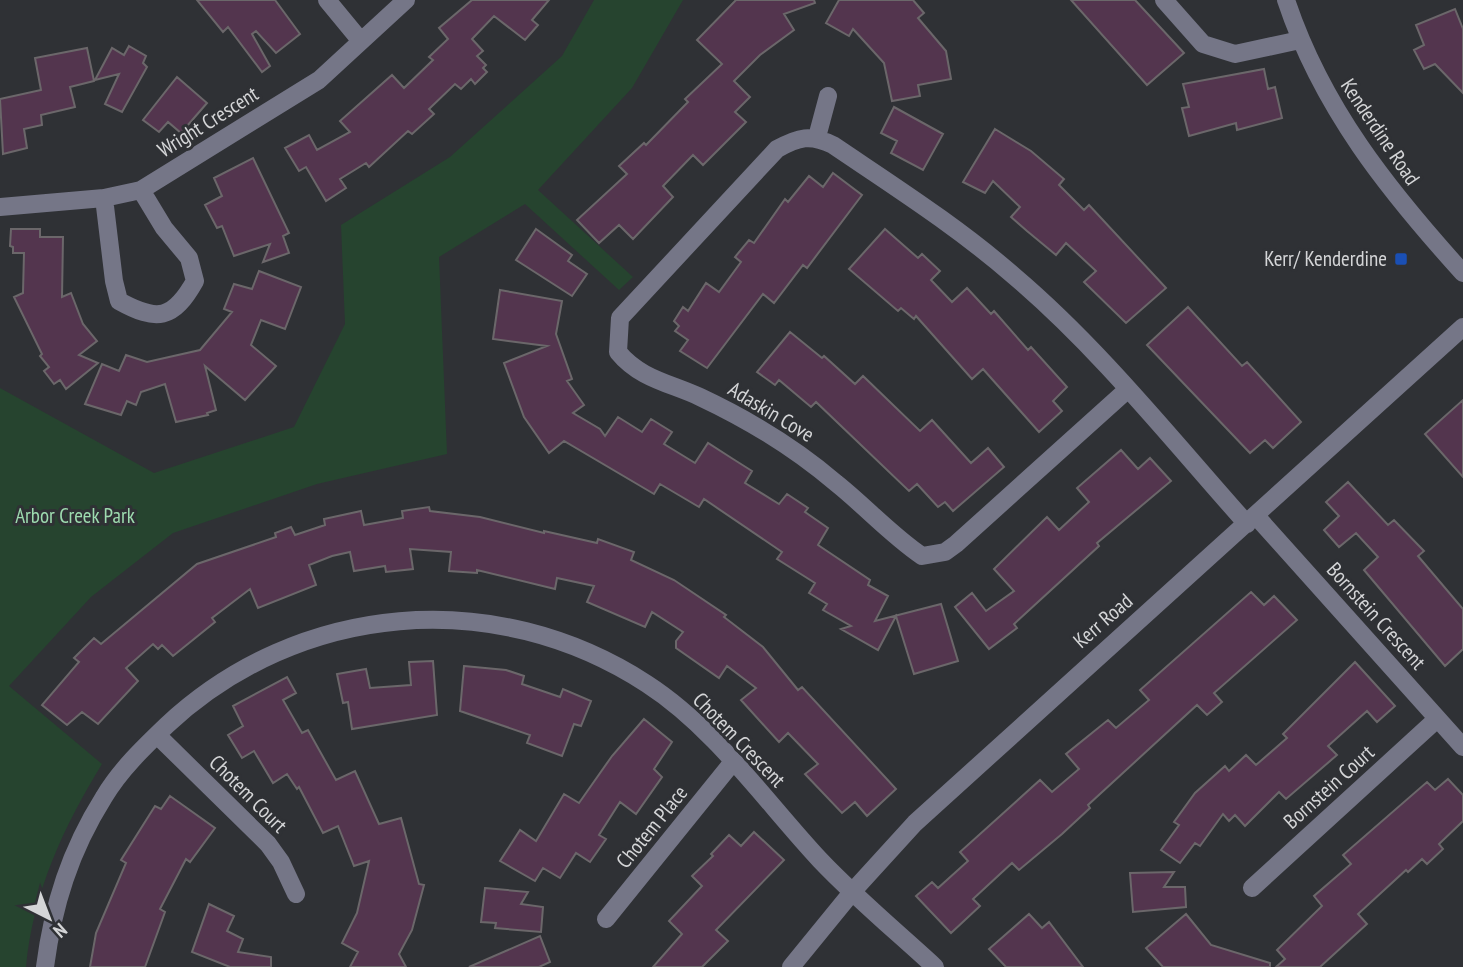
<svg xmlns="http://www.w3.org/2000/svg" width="1463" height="967" viewBox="0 0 1463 967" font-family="'PT Sans Narrow',sans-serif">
<rect width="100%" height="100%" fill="#2f3135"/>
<!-- green -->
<path fill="#26442f" d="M594,0h89l-51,88 -94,102 95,87 -14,13 -94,-86 -86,53 8,197 -130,30 -144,49 -82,64 -82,89 93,78c-39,64 -69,128 -76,203h-26v-579l154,85 140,-46 51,-103 -4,-99 109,-68 112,-101z"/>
<!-- building -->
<path fill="#53354e" stroke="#6b676a" stroke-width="2" d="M197,0h78l25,34 -24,19 -20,-22 -4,3 18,32 -8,6 -34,-45 -5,5z
M472,0h77l-17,20 6,5 -13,15 -31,-24 -22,23 11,12 -6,5 9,9 -3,3 4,4 -12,12 -4,-5 -10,10 -6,-5 -26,25 5,5 -22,20 -4,-3 -39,36 -3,-4 -26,16 6,9 -20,13 -20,-34 -7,4 -14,-23 24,-13 8,15 33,-18 -10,-11 52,-46 12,13 29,-28 -4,-3 19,-18 -9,-11z
M736,0h78l1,3 -31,11 10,16 -34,25 -26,26 16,16 -15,15 11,10 -43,43 -10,-10 -30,31 10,11 -40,42 -14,-14 -20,18 -22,-23 50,-46 -8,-8 25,-23 2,2 42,-43 -3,-3 37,-35 -25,-24z
M839,0h74l11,13 -6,5 28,33 5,28 -33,6 2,11 -28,5 -8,-38 -31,-34 -4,7 -23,-13z
M1071,0h64l49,53 -37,32z
M1455,9l8,20v64l-28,-29 -11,5 -10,-19 10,-5 -8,-20z
M129,46l17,10 -3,7 4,4 -25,45 -17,-8 14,-30 -24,6 17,-32 12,7z
M87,48l7,33 -24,6 5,20 -34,8 1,10 -18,4 3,19 -24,6 -3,-55 41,-9 -6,-32z
M1264,69l4,20 7,-2 7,31 -45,12 -1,-7 -47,13 -7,-28 7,-1 -6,-23z
M177,77l30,26 -26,30 -13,-11 -9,10 -16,-12z
M894,107l49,27 -20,36 -32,-17 6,-12 -16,-8z
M995,129l36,22 33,28 -5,6 25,25 5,-5 77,83 -40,35 -42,-41 12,-11 -30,-28 -10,12 -29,-24 -16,-14 9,-10 -27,-26 -8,12 -22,-11z
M253,158l36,75 -6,3 6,17 -26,9 7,-18 -36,12 -12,-30 -5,2 -12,-23 17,-9 -8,-18z
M833,173l29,22 -55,73 -4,-3 -29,38 -11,-9 -56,74 -27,-17 8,-11 -13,-9 4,-5 -5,-5 9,-14 5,4 18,-28 13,9 22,-30 -6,-5 14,-17 5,3 31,-44 3,3 21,-26 14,11z
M11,229h29v8h23l-1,60 9,-4 12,31 14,17 -18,14 19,8 -32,26 -6,-9 -6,4 -10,-13 5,-4 -9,-11 2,-2 -28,-57 9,-4 1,-40h-11v-6l-3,-1z
M536,229l36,26 -4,6 19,13 -15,22 -56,-36z
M885,229l33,29 4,-4 18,17 -9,9 21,22 15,-14 24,26 3,-3 34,39 3,-3 36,40 -14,14 9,10 -23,21 -56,-63 -11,10 -56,-63 -2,3 -13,-11 -3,3 -49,-42z
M259,271l42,16 -16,42 -24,-9 -10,25 25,21 -31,34 -40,-34 11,44 -9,3 1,2 -32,7 -11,-38 -24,8 -5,13 -9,-4 -6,14 -36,-11 17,-40 17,7 7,-16 21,7 53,-12 32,-38 -8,-3 10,-25 18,5z
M500,290l62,11 -6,33 16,45 -5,2 17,24 -11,8 27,16 5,7 13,-19 24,15 9,-13 21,13 -8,12 31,19 13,-20 25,16 19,12 -7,12 34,21 8,-10 21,14 -3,4 23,16 -10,17 52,35 -2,5 20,11 -13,25 66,-17 17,57 -44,13 -18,-58 -18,34 -37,-21 10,-3 -28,-16 4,-6 -18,-11 6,-10 -38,-24 5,-7 -78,-53 -5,8 -39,-23 -6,10 -90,-53 -15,12 -25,-36 -20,-54 43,-17 -54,-7z
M1188,307l54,59 5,-4 54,60 -28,26 -8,-8 -15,13 -103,-108z
M790,332l32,26 2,-2 31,28 8,-8 57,55 12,-11 39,43 17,-15 16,19 -51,44 -8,-9 -7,5 -21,-23 -8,7 -93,-89 -5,5 -32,-27 -4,5 -18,-13z
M1463,400v77l-38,-43z
M1121,450l17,19 12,-11 21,23 -74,62 2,3 -85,78 3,4 -28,21 -34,-42 17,-14 14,18 28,-20 -20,-22 53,-52 12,13 30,-28 -12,-14z
M1348,482l40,43 6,-5 30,31 -6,5 45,53v40l-18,17 -81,-96 14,-13 -22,-24 -17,14 -15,-17 15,-14 -13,-14z
M429,507l1,4 50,6 64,16v-2l53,12 1,-4 36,13 -3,8 43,20 52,35 -2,2 39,30 35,43 4,-3 94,102 -29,27 -12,-14 -13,11 -37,-39 13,-10 -30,-31 -9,9 -38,-42 15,-12 -29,-22 -8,12 -43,-30v-7l7,-9 -31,-20 -7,15 -58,-25 7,-16 -37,-8 -2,11 -78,-19v3l-28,-2 2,-19 -41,-3 3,20 -27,3 -1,-6 -31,5 -4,-19 -18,4 -23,9 7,20 -58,23 -8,-19 -38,29 3,4 -42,34 -11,-11 -4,4 -5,-5 -27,24 12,13 -40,43 -16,-12 -15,13 -25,-20 37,-43 -5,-4 20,-20 7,6 96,-80 79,-27 -1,-4 16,-6 4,8 30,-10 -1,-6 37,-8 3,14 39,-7 -1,-7z
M1251,592l13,13 10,-9 23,24 -83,73 8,9 -15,13 -10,-10 -109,100 2,3 -28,26 -43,36 -7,-7 -39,36 7,7 -29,27 -35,-37 16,-14 6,6 30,-27 -8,-9 80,-72 12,12 27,-23 -13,-15 42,-34 8,8 33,-28 -9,-10z
M433,661l4,54 -85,14 -4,-27 -5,1 -6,-29 29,-5 4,19 41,-3 -2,-23z
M1355,662l40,44 -18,16 -10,-11 -39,35 9,9 -51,44 -7,-7 -34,34 -10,-11 -6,6 -6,-7 -23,32 -5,-3 -15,20 -19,-13 18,-25 -5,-3 21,-29 30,-27 4,5 17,-16 10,10 31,-27 -4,-4z
M464,666l42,4 18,6 -2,8 38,13 3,-8 28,12 -10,25 -7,-2 -12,32 -35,-13 3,-8 -70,-24z
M287,677l9,16 -13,7 19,33 6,-3 28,50 19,-9 24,53 22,-6 18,66 5,1 -12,45 -13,24 7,13h-56l8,-15 -16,-9 15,-30 12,-52 -15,5 -16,-40 -15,7 -24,-46 -2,2 -10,-15 -14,9 -19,-32 -12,7 -14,-23 15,-9 -10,-20z
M644,719l28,23 -18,27 8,8 -26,37 -16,-12 -21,33 7,4 -16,23 -14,-9 -16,25 -17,-10 -8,13 -35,-20 20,-31 16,11 28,-47 15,9 33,-47z
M1448,779l15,16v26l-24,23 4,5 -16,15 -5,-5 -14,13 -2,-2 -48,44 9,10 -47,43h-44l9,-8 -8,-9 45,-44 -8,-10 37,-32 -8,-9 84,-73 8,8z
M170,796l45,32 -25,34 -4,-3 -26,50 5,3 -20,55h-55l6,-34 30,-70 -5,-3 34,-54 6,3z
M754,832l30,28 -68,70 12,11 -26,26h-49l29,-33 -13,-13 33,-35 -10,-10 21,-20 -2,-2 18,-19 12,11z
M1174,872l-10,15h21l1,20 -53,5 -3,-39z
M485,888l43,4 -7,12 22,3 -2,25 -46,-4 1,-5 -15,-1z
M209,904l25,12 -7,15 16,8 -5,13 33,5v10h-41l-38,-15z
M1029,914l13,14 7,-6 34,45h-77l-17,-18z
M1186,914l25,31 59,18v4h-107l-17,-19z
M540,936l10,26 -11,5h-70z"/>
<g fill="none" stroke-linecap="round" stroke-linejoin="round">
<!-- minor -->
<path stroke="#757687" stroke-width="18" d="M327,0l33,40
M1164,0l39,44 32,10 65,-14
M1286,0c36,108 102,190 177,273
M817,137l11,-41
M104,198l10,83 5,20c38,21 54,19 76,-20l-6,-23 -25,-30 -23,-38
M0,207l104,-9 37,-8 178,-110 87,-80
M1127,390l-171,154 -11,8 -23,4c-31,-21 -57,-50 -86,-73 -41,-35 -87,-63 -136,-86 -30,-14 -60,-18 -82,-45l2,-34 157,-169c22,-12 33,-15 56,-4 62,42 125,82 181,131 86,73 158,164 233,248
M1256,516l207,231
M157,735l111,109 13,18 15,32
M1252,888l185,-169
M606,919l126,-156
M45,967c8,-62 25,-116 59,-170 16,-27 40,-50 63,-72 132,-123 328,-140 480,-41 68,44 118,117 173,176 36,38 77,72 115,107
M791,967l62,-76 62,-68 548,-496"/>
</g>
<!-- markers -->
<rect fill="#1a4fb4" stroke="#2f3135" stroke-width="2.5" x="1394" y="252" width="14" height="14" rx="3.5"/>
<g text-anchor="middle" stroke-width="6" stroke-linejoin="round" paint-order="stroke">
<!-- street labels -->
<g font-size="21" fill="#d4d5d7" stroke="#2f3135">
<text transform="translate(208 122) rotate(-32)" y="7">Wright Crescent</text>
<text transform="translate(1380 132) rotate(56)" y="7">Kenderdine Road</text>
<text transform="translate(771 412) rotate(31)" y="7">Adaskin Cove</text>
<text transform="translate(1376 616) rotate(48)" y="7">Bornstein Crescent</text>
<text transform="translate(1103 621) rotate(-41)" y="7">Kerr Road</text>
<text transform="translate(739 740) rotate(46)" y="7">Chotem Crescent</text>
<text transform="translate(1329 787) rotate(-42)" y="7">Bornstein Court</text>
<text transform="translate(248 794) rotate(45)" y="7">Chotem Court</text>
<text transform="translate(652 827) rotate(-51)" y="7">Chotem Place</text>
</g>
<!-- poi labels -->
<g font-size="21" fill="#d4d5d7" stroke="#2f3135" text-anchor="end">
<text x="1387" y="266">Kerr/ Kenderdine</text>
</g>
<!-- park labels -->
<g font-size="21" fill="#9ddbaf" stroke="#2f3135">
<text x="75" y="523">Arbor Creek Park</text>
</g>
</g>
<!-- north arrow -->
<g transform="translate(49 918) rotate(138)" stroke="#2f3135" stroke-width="5" paint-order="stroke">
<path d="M0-5L12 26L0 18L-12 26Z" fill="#d4d5d7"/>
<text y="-10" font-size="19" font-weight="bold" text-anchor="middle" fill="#d4d5d7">N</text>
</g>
</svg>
